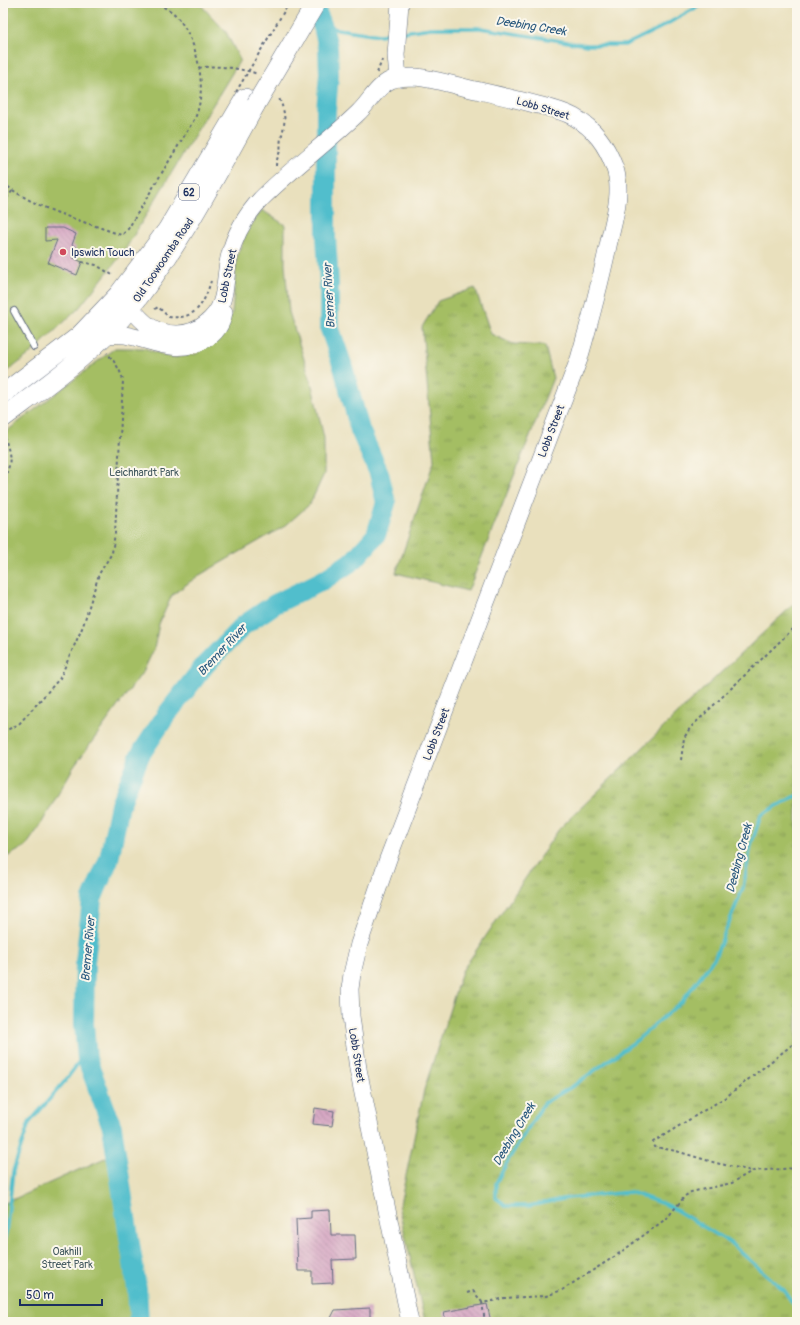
<svg xmlns="http://www.w3.org/2000/svg" width="800" height="1325" viewBox="0 0 800 1325" font-family="Pangolin,sans-serif">
<defs>
<pattern id="grass-tufts" width="24" height="20" patternUnits="userSpaceOnUse"><rect width="24" height="20" fill="#a4be64"/><path d="M3 7l-1-3M5 7V3M7 7l1-3M15 17l-1-3M17 17v-4M19 17l1-3" fill="none" stroke="#859b56"/></pattern>
<pattern id="building-back-hatch" width="6" height="6" patternUnits="userSpaceOnUse"><rect width="6" height="6" fill="#d5a6c2"/><path d="M-1 5l2 2M0 0l6 6M5-1l2 2" fill="none" stroke="#ac88a1"/></pattern>
</defs>
<rect width="100%" height="100%" fill="#fbf7ec"/>
<filter id="ink" filterUnits="userSpaceOnUse"><feTurbulence type="fractalNoise" baseFrequency=".025" numOctaves="2"/><feDisplacementMap in="SourceGraphic" scale="8" xChannelSelector="R" yChannelSelector="G"/><feConvolveMatrix kernelMatrix="1 2 1 2 8 2 1 2 1" color-interpolation-filters="sRGB"/></filter>
<filter id="wash" filterUnits="userSpaceOnUse"><feTurbulence type="fractalNoise" baseFrequency=".012" numOctaves="4" result="noise"/><feDisplacementMap in="SourceGraphic" scale="16" xChannelSelector="R" yChannelSelector="G"/><feGaussianBlur stdDeviation="0.9" result="paint"/><feColorMatrix in="noise" values="0 0 0 0 0 0 0 0 0 0 0 0 0 0 0 0 0 1.4 0 .05"/><feComposite in="paint" operator="in"/></filter>
<g filter="url(#wash)">
<rect width="100%" height="100%" fill="#e9e0bd"/>
<!-- grass -->
<path fill="url(#grass-tufts)" stroke="#607661" d="M475,288l16,46 22,10 32,2 8,32 -85,213 -72,-18 38,-112 -12,-134 16,-26z
M797,601v721h-372l-26,-113 25,-119 38,-119 97,-142 139,-135z"/>
<!-- park -->
<path fill="#a4be64" stroke="#607661" d="M3,3h196l27,29 14,28 -117,193 -45,56 -48,45 -27,21z
M262,210l23,15v39l4,48 22,69 13,57v36l-14,30 -25,22 -87,50 -26,19 -13,29 -5,25 -10,21 -71,98 -33,58 -14,20 -23,13v-425l112,-86h29l28,10 24,-4 20,-15 16,-26 5,-58 11,-26z
M116,1153l21,136 2,33h-136v-118z"/>
<g fill="none" stroke-linecap="round" stroke-linejoin="round">
<!-- stream -->
<path stroke="#51becc" stroke-width="3.5" d="M323,27l57,8 13,-2
M403,32l28,-4h49l107,17h38l33,-16 41,-23 2,-3
M797,796l-4,1 -32,18 -10,30 -8,43 -28,69 -33,44 -45,39 -64,46 -29,17 -34,54 -14,26v15l11,8h22l39,-8 62,-6 39,14 60,36 55,48 13,20
M3,1243l3,-9 7,-63 16,-48 36,-42 21,-28"/>
<!-- river -->
<path stroke="#51becc" stroke-width="20" d="M139,1322l-2,-33 -25,-162 -25,-68 -3,-35 1,-62 7,-63 17,-40 11,-54 20,-50 27,-41 38,-49 39,-40 31,-21 47,-23 32,-21 22,-25 10,-32 -7,-30 -19,-43 -17,-63 -14,-41v-42l-3,-47v-126l3,-37 -1,-27 -5,-20 -10,-24"/>
</g>
<g id="blocks">
<!-- building -->
<path fill="url(#building-back-hatch)" d="M45,228h18l13,6 -4,11 4,2 -4,10 10,5 -5,13 -29,-12 9,-23 -12,1z
M315,1108l19,3 -2,15 -19,-2z
M330,1210l1,25h24l1,24 -24,1 1,23 -21,1v-13h-14l-2,-52 15,-1v-7z
M487,1304l4,18h-45l-2,-10z
M370,1308v14h-41l6,-12z"/>
</g>
</g>
<g filter="url(#ink)">
<use href="#blocks" fill-opacity="0" stroke="#636d7f" stroke-width="1"/>
<g fill="none" stroke-linecap="round" stroke-linejoin="round">
<defs>
<path id="service" d="M14,311l20,36"/>
<path id="secondary" d="M398,78l-2,-23 4,-52
M131,308c5,6 11,13 18,18 17,11 40,11 56,-2 24,-18 18,-40 24,-66 5,-22 17,-43 32,-59 31,-31 66,-56 97,-86 11,-10 19,-27 33,-33 8,-3 17,-3 25,-3 19,2 37,8 55,12 22,5 45,10 67,16 12,3 25,6 36,12 21,12 32,28 40,49 10,25 -1,56 -6,80 -8,38 -18,75 -29,113l-191,500 -29,85 -7,30 -2,15 1,27 7,53 52,253
M104,336c34,-9 63,25 102,3 10,-6 16,-15 18,-27"/>
<path id="primary" d="M3,394l76,-58 39,-41 49,-65 78,-132
M3,418c45,-34 92,-66 128,-111 50,-62 86,-134 125,-203"/>
</defs>
<!-- service casing -->
<use href="#service" stroke="#636d7f" stroke-width="8"/>
<!-- secondary casing -->
<use href="#secondary" stroke="#636d7f" stroke-width="18"/>
<!-- primary casing -->
<use href="#primary" stroke="#636d7f" stroke-width="20"/>
<!-- path -->
<path stroke="#636d7f" stroke-width="2" stroke-dasharray="3 3" stroke-linecap="butt" d="M199,68c15,-4 44,1 59,6
M377,73l5,-13
M276,166c0,-5 2,-9 4,-15 1,-4 0,-8 1,-13 5,-17 5,-25 -3,-42
M3,183c34,27 75,36 115,51l4,1 6,-6 67,-111c13,-29 3,-77 -18,-101 -5,-7 -13,-9 -20,-14
M3,203l10,-13
M82,262l14,3 18,11
M155,309l3,-2 11,10c27,3 35,-13 42,-36
M3,479c10,-15 7,-25 2,-41
M3,732l16,-8 41,-46 23,-52 16,-52 13,-21 3,-20 8,-153c-3,-11 -9,-19 -16,-27
M681,760l3,-22 6,-10 107,-103
M797,1041l-71,56 -73,45 2,5 21,4 40,12 36,8 45,-3
M467,1293l6,-2 9,11h6l16,-4 42,-2 16,-6 55,-35 50,-37 18,-22 6,-4 41,-9 20,-12
M482,1302l3,20"/>
<!-- service -->
<use href="#service" stroke="#fff" stroke-width="6"/>
<!-- secondary -->
<use href="#secondary" stroke="#fff" stroke-width="17"/>
<!-- primary -->
<use href="#primary" stroke="#fff" stroke-width="19"/>
<defs>
<path id="primary-bridge" d="M256,104l60,-101"/>
</defs>
<!-- primary-bridge casing -->
<use href="#primary-bridge" stroke="#636d7f" stroke-width="20" stroke-linecap="butt"/>
<!-- path-bridge -->
<path stroke="#636d7f" stroke-width="2" stroke-dasharray="3 3" stroke-linecap="butt" d="M236,92l53,-89"/>
<!-- primary-bridge -->
<use href="#primary-bridge" stroke="#fff" stroke-width="19"/>
</g>
</g>
<!-- markers -->
<circle fill="#d1495b" stroke="#fbf7ec" stroke-width="1.5" cx="63" cy="252" r="4"/>
<g text-anchor="middle" stroke-width="4" stroke-linejoin="round" paint-order="stroke">
<!-- shield labels -->
<rect fill="#fbf7ec" stroke="#5e6b89" stroke-width="1" x="179" y="184" width="20" height="16" rx="3"/>
<g font-size="10" font-weight="bold" fill="#1b2f5e">
<text x="189" y="196">62</text>
</g>
<!-- street labels -->
<g font-size="11" fill="#1b2f5e" stroke="#fbf7ec">
<text transform="translate(543 108) rotate(17)" y="4">Lobb Street</text>
<text transform="translate(163 260) rotate(-56)" y="4">Old Toowoomba Road</text>
<text transform="translate(227 276) rotate(-78)" y="4">Lobb Street</text>
<text transform="translate(551 431) rotate(-69)" y="4">Lobb Street</text>
<text transform="translate(436 734) rotate(-69)" y="4">Lobb Street</text>
<text transform="translate(357 1055) rotate(81)" y="4">Lobb Street</text>
</g>
<!-- poi labels -->
<g font-size="11" fill="#1b2f5e" stroke="#fbf7ec" text-anchor="start">
<text x="71" y="256">Ipswich Touch</text>
</g>
<!-- park labels -->
<g font-size="11" fill="#445a60" stroke="#fbf7ec">
<text x="144" y="476">Leichhardt Park</text>
<text x="67" y="1255">Oakhill<tspan x="67" dy="13">Street Park</tspan></text>
</g>
<!-- water labels -->
<g font-size="12" font-style="italic" fill="#2b5a7f" stroke="#fbf7ec">
<text transform="translate(531 26) rotate(9)" y="4">Deebing Creek</text>
<text transform="translate(329 296) rotate(-93)" y="4">Bremer River</text>
<text transform="translate(222 650) rotate(-47)" y="4">Bremer River</text>
<text transform="translate(739 858) rotate(-75)" y="4">Deebing Creek</text>
<text transform="translate(88 949) rotate(-85)" y="4">Bremer River</text>
<text transform="translate(514 1134) rotate(-59)" y="4">Deebing Creek</text>
</g>
</g>
<!-- margin -->
<rect width="800" height="1325" fill="none" stroke="#fbf7ec" stroke-width="16"/>
<!-- scale -->
<path d="M20 1299v6h82v-6" fill="none" stroke="#1b2f5e" stroke-width="2"/>
<text x="26" y="1299" font-size="12" fill="#1b2f5e" stroke="#fbf7ec" stroke-width="3" paint-order="stroke">50 m</text>
</svg>
